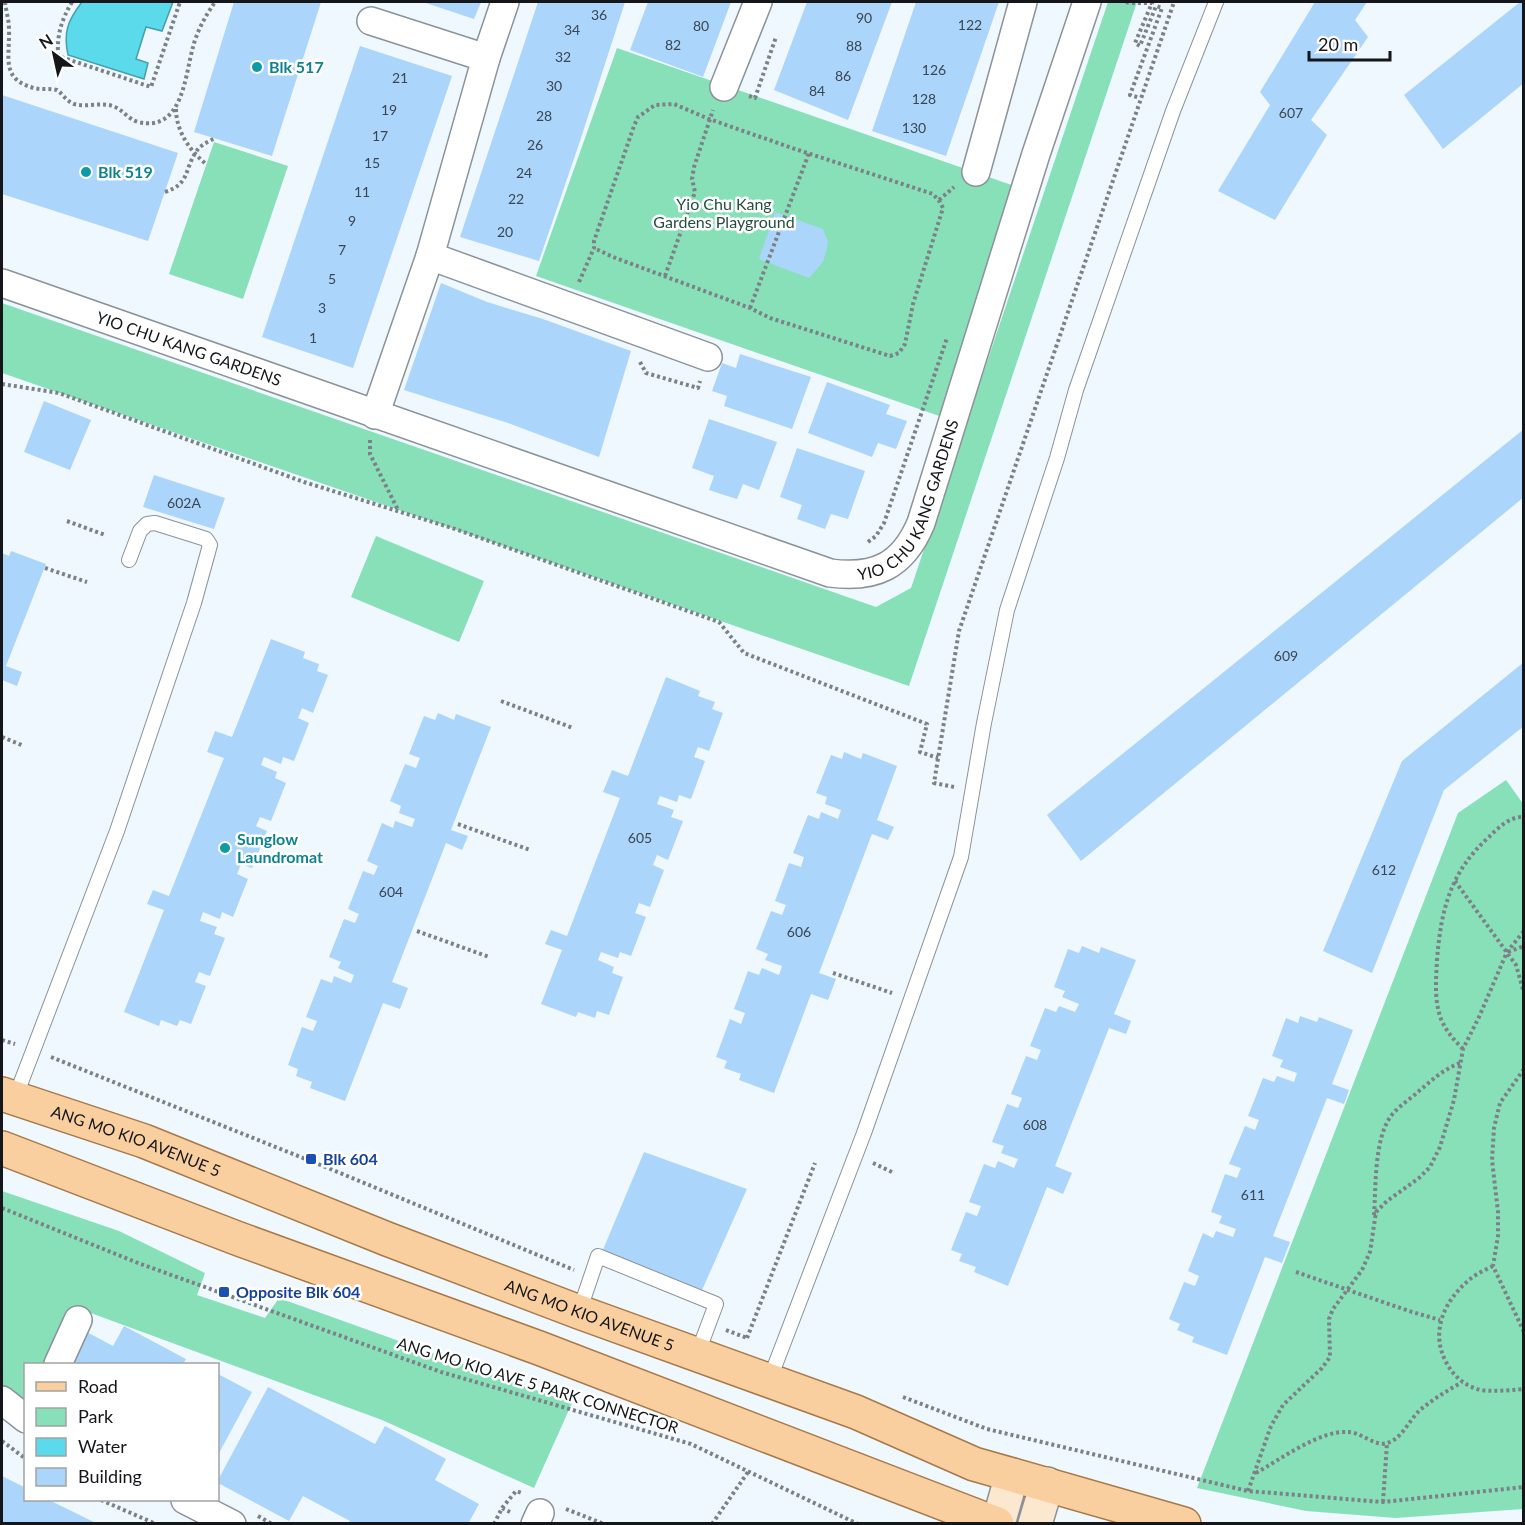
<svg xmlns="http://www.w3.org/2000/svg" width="1525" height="1525" viewBox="0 0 1525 1525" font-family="Lato,sans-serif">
<rect width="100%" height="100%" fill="#eff7ff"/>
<!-- green -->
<path fill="#87e0b8" d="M1108,2h29l-228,684 -907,-313v-70l874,304 35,-19z
M617,48l412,143 -81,228 -412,-143z
M214,142l74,24 -45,133 -74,-25z
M376,536l108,45 -25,61 -108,-45z
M1506,780l18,25 -1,704 -127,9 -90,-7 -109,-23 261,-675z
M2,1191l117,40 86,42 -8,22 68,23 14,-20 293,105 -38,85 -152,-68 -294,-108 -29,52h-33l-1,55 -23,-19z"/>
<!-- water -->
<path fill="#5adaeb" stroke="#459fac" stroke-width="1.5" d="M82,2h91l-11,29 -16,-4 -10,32 12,4 -4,16 -76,-24c-5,-23 0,-35 14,-53z"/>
<!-- building -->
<path fill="#acd5fb" d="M234,2h87l-49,154 -78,-24z
M423,2h58l-7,17z
M538,2h87l-45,139 -41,120 -79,-24z
M648,2h83l-28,75 -73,-27z
M807,2h85l-44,118 -74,-30z
M916,2h83l-53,154 -74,-25z
M1315,2h52l-12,18 13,17 -57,83 16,15 -52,85 -57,-29 52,-86 -10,-13z
M1520,2h4v81l-81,66 -39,-54z
M360,46l92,30 -99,292 -91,-31z
M2,95l176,58 -30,88 -146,-47z
M775,212l48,17 5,13 -2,10 -3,10 -14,16 -50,-19z
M441,283l46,19 56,17 88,32 -32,106 -91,-34 -104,-33z
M740,354l71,23 -19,52 -68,-23 3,-10 -15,-5 10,-28 14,5z
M827,382l63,23 -4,9 21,7 -11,28 -18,-6 -6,14 -64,-24z
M44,401l47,19 -21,50 -46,-18z
M709,419l68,23 -18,48 -16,-6 -6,15 -13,-4 -15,-5 5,-14 -22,-8z
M1524,429v68l-443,364 -34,-46z
M797,448l68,23 -17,48 -17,-5 -6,15 -28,-10 5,-14 -22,-8z
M154,475l71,23 -11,31 -71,-22z
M11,551l35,13 -40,102 16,6 -5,14 -15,-6v-127l7,3z
M271,639l34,13 -2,6 16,6 -2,7 11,4 -15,38 -11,-5 -4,10 11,5 -15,38 -11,-4 -2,7 -17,-7 -3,8 16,7 -2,6 11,5 -15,38 -11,-4 -4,9 11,5 -15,37 -11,-4 -4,10 11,5 -15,38 -11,-5 -2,7 -17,-7 -3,9 17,6 -3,7 11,4 -15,38 -11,-4 -4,10 11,4 -15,38 -11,-4 -3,6 -16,-6 -2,6 -35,-14 40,-102 -17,-6 6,-14 16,6 55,-138 -17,-6 8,-21 17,6z
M1524,662v64l-80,64 -72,183 -49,-22 79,-190z
M666,677l34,14 -2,5 17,6 -3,7 11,4 -14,38 -11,-4 -4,10 11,4 -14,38 -12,-4 -2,7 -17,-6 -3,8 17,6 -3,7 12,4 -15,39 -11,-5 -4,10 11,5 -14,37 -11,-4 -4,10 11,4 -15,39 -11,-4 -2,6 -17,-6 -3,8 16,7 -2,6 11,4 -14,38 -12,-4 -2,7 -17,-6 -2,5 -35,-13 21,-54 -17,-6 6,-14 16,6 53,-138 -17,-6 9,-22 16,6z
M438,713l16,7 2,-6 35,13 -40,103 17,6 -6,14 -16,-7 -54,139 16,6 -8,21 -17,-6 -38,98 -35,-13 2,-6 -16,-6 2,-7 -10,-4 14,-38 11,4 4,-10 -11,-4 15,-38 11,4 2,-7 17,7 3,-8 -16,-7 3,-6 -12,-5 15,-38 11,4 4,-9 -11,-5 15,-38 11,4 4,-9 -11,-5 15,-38 11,5 2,-7 17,6 3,-8 -16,-6 2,-7 -11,-5 15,-37 11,4 4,-10 -11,-4 15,-38 11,4z
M844,752l17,7 2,-6 34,13 -20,54 17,7 -6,13 -16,-6 -53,139 17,6 -8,21 -17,-6 -37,99 -35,-13 2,-6 -17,-6 3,-7 -11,-4 14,-38 11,5 4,-11 -11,-4 14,-38 11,4 3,-7 17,7 3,-9 -17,-6 3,-6 -12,-5 15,-38 11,4 4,-10 -11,-4 14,-38 12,4 3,-10 -11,-4 15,-38 11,4 2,-7 17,7 3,-9 -16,-6 2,-7 -11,-4 15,-38 11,4z
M1082,946l17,7 2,-6 35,13 -22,54 17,7 -5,13 -17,-6 -54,138 17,7 -9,21 -16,-7 -39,99 -34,-14 2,-5 -17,-6 3,-7 -11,-4 15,-38 11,4 4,-10 -12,-4 15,-38 11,4 3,-7 16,7 4,-9 -17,-6 3,-7 -12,-4 15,-38 11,4 4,-10 -11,-4 15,-38 11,4 4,-10 -11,-4 15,-38 11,4 3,-6 16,6 4,-8 -17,-7 3,-6 -11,-4 14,-38 11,4z
M1300,1016l17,6 2,-5 34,13 -21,54 17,6 -5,14 -17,-6 -54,138 17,6 -8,21 -17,-6 -38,98 -35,-13 2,-5 -17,-7 3,-6 -11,-5 15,-37 11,4 4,-10 -11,-5 15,-38 10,5 3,-7 17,6 3,-8 -17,-6 3,-7 -11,-4 14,-38 12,4 4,-10 -12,-4 16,-38 10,4 4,-10 -11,-4 15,-38 11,4 3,-6 17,6 3,-9 -17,-6 3,-7 -11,-4 14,-38 12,5z
M644,1152l103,37 -45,101 -100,-38z
M124,1326l62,33 -3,5h-118l18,-34 30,16z
M218,1374l34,18 -34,63z
M268,1387l107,57 10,-18 61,33 -11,21 44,24 -11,20h-120l2,-3 -47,-25 -14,25 -71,-38v-3z
M2,1476l24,12v12h23l49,24h-96z"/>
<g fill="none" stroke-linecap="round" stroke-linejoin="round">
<defs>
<path id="service" d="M15,1098l102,-267 77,-228 16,-58 -4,-6 -51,-16 -8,1 -7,7 -11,29
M579,1312l19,-56 118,48 -19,51
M769,1381l95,-248 97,-276 23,-134 23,-113 50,-152 19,-68 97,-279 43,-109"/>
<g id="minor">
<path d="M371,21l115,37"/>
<path d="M724,87l34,-85"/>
<path d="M976,172l47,-170"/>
<path d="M430,256l278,101"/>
<path id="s1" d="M2,283l828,290c45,6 73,-7 91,-50l115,-369 51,-152"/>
<path d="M375,415l55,-159 56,-198 19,-56"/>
<path d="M58,1364l20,-44"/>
<path d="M2,1400l24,19"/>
<path d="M185,1500l47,24"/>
<path d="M535,1524l5,-11"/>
</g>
<path id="secondary" d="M998,1524l14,-49
M1035,1524l12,-40"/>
<g id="primary">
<path id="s2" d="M2,1094l142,47 243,98 192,73 277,100 118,52 210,60"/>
<path d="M2,1148l237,91 300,109 458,176"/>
</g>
</defs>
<!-- service casing -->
<use href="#service" stroke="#8b929a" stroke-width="16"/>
<!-- minor casing -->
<use href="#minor" stroke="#8b929a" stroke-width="30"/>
<!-- secondary casing -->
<use href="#secondary" stroke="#8b929a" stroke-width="36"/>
<!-- primary casing -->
<use href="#primary" stroke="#a77947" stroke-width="36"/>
<!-- path -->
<path stroke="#7c8187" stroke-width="4" stroke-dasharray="3 3" stroke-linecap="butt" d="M5,2c1,9 4,18 4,27 1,28 -9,50 25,59 7,2 15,0 23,2 6,4 9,11 17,14 14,4 28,-3 41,3 9,4 13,12 23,15 45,11 47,-47 55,-75 4,-16 13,-32 22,-45
M72,2c-11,19 -15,32 -14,54l93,31 29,-85
M1126,2l4,1h22l-17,40 5,3 16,-40 6,2 -32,87 10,3
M749,96l6,2 21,-61
M176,109c0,22 14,42 30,55
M165,192c25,-8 19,-22 31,-40 4,-7 12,-10 19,-14
M939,200l15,-13
M665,276l30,-84 -3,-13 2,-12 19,-57
M579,282l15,-34v-7l40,-115 4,-9 17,-12 19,-1 35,15 83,29 141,46 7,8 3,6 -30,96 -8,40 -6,9 -9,3 -120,-38 -20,-10 -137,-51 -19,-9
M750,308l59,-155
M640,362l6,11 52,15 2,-7
M2,384l57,9 245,89 148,46 267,94 25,31 183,71 -7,28 18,6
M370,440v14l28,56
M67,521l38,14
M868,542l8,-6 8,-13 63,-185
M45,568l42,14
M501,701l72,27
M2,737l22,9
M954,787l-20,-4 25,-152 215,-629
M458,824l72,26
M1455,881l61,84 8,28
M417,931l72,26
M1508,952l16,-6
M833,973l59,20
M2,1040l13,4
M1463,1049c-9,-9 -17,-18 -22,-30 -7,-19 -5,-39 -4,-59 4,-50 13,-88 52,-123 9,-9 21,-21 35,-20
M51,1057l277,111 246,102
M1524,1069l-24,34 -6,25 -2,32 6,52v24l-5,30 31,66
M873,1163l21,10
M2,1208l136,55 303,109 250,72 167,80
M1374,1215c2,-28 0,-76 17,-99 8,-10 19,-17 28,-25 13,-11 25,-22 41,-28
M1493,1266c-8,4 -17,8 -24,14 -25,21 -39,52 -23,82 7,14 20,25 35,28 15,2 29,0 43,-1
M1296,1272l113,39 31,9
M726,1330l21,8
M747,1338l68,-175
M903,1397l84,32 261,62 135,11 141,-15
M2,1441l24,18
M1256,1473c25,-14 64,-43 92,-41 13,0 27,15 39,11 15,-4 22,-23 33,-33 13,-11 27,-19 42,-28
M1248,1491l23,-65 12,-21 39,-37 8,-11 -1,-38 4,-10 29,-39 8,-18 6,-40 11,-11 32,-23 11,-11 10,-20 14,-47 9,-51 16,-32 28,-65 17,-21
M101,1500l55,24
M1383,1502l4,-59
M502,1508l14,-17 6,2
M566,1509l38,15
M258,1516l14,8
M494,1524l8,-16 8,4
M712,1524l36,-52"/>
<!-- service -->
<use href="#service" stroke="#fff" stroke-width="14"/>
<!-- minor -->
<use href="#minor" stroke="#fff" stroke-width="27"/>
<!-- secondary -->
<use href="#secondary" stroke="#fce7cf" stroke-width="33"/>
<!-- primary -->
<use href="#primary" stroke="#facfa0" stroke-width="33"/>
</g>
<!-- markers -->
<g fill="#0f9aa8" stroke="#fff" stroke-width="2">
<circle cx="257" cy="67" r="6"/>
<circle cx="86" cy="172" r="6"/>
<circle cx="225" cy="848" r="6"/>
</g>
<g fill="#1a4fb4" stroke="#fff" stroke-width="2">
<rect x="305" y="1153" width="12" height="12" rx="3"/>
<rect x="218" y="1286" width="12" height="12" rx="3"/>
</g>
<g text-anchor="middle" stroke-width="5" stroke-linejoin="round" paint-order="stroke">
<!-- number labels -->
<g font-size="14" fill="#3a4652">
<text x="599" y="20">36</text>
<text x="864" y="23">90</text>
<text x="970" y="30">122</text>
<text x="701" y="31">80</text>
<text x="572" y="35">34</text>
<text x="673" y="50">82</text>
<text x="854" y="51">88</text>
<text x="563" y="62">32</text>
<text x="934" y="75">126</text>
<text x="843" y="81">86</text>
<text x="400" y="83">21</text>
<text x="554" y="91">30</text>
<text x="817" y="96">84</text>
<text x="924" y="104">128</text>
<text x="389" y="115">19</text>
<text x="1291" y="118">607</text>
<text x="544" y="121">28</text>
<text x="914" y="133">130</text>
<text x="380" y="141">17</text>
<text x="535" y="150">26</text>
<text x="372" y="168">15</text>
<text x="524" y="178">24</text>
<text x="362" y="197">11</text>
<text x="516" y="204">22</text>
<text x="352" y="226">9</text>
<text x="505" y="237">20</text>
<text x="342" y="255">7</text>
<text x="332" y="284">5</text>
<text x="322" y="313">3</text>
<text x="313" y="343">1</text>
<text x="184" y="508">602A</text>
<text x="1286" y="661">609</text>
<text x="640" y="843">605</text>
<text x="1384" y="875">612</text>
<text x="391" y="897">604</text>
<text x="799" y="937">606</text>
<text x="1035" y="1130">608</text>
<text x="1253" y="1200">611</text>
</g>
<!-- culture labels -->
<g font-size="16" font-weight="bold" fill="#0d838f" stroke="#fff" text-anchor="start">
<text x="269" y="73">Blk 517</text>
<text x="98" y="178">Blk 519</text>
<text x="237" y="845">Sunglow<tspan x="237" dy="18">Laundromat</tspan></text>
</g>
<!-- park labels -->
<g font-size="16" fill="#234e3c" stroke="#fff">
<text x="724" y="210">Yio Chu Kang<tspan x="724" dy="18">Gardens Playground</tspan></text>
</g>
<!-- street labels -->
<g font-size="16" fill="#141619" stroke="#fff">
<text dy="6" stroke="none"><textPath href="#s1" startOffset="198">YIO CHU KANG GARDENS</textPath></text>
<text dy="6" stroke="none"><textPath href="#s1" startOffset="1002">YIO CHU KANG GARDENS</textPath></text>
<text dy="6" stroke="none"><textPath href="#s2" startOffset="142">ANG MO KIO AVENUE 5</textPath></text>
<text dy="6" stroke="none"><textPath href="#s2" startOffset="628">ANG MO KIO AVENUE 5</textPath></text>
<text transform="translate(538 1385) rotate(17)" y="6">ANG MO KIO AVE 5 PARK CONNECTOR</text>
</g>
<!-- transit labels -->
<g font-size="16" font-weight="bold" fill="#164399" stroke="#fff" text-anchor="start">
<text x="323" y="1165">Blk 604</text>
<text x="236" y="1298">Opposite Blk 604</text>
</g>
</g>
<!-- border -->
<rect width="1525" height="1525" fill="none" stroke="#141619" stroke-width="6"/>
<!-- legend -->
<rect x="24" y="1363" width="195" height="138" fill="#ffffff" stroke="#a1a2a3" stroke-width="1.5"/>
<rect x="36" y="1382" width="30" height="9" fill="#facfa0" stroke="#a1a2a3" stroke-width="1.5"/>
<text x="78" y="1393" font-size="18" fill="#141619">Road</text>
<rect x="36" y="1408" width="30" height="18" fill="#87e0b8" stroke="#a1a2a3" stroke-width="1.5"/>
<text x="78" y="1423" font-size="18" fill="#141619">Park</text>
<rect x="36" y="1438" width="30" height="18" fill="#5adaeb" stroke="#a1a2a3" stroke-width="1.5"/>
<text x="78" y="1453" font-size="18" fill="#141619">Water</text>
<rect x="36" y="1468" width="30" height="18" fill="#acd5fb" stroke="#a1a2a3" stroke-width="1.5"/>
<text x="78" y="1483" font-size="18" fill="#141619">Building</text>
<!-- north arrow -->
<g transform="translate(54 54) rotate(327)" stroke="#ffffff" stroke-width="4.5" paint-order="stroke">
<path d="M0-4.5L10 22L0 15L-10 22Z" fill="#141619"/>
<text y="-9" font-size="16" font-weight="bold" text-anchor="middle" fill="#141619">N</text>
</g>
<!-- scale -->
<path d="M1309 51v9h81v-9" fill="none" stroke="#141619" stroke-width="3"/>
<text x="1318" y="51" font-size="18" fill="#141619" stroke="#ffffff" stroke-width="4.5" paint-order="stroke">20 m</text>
</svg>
